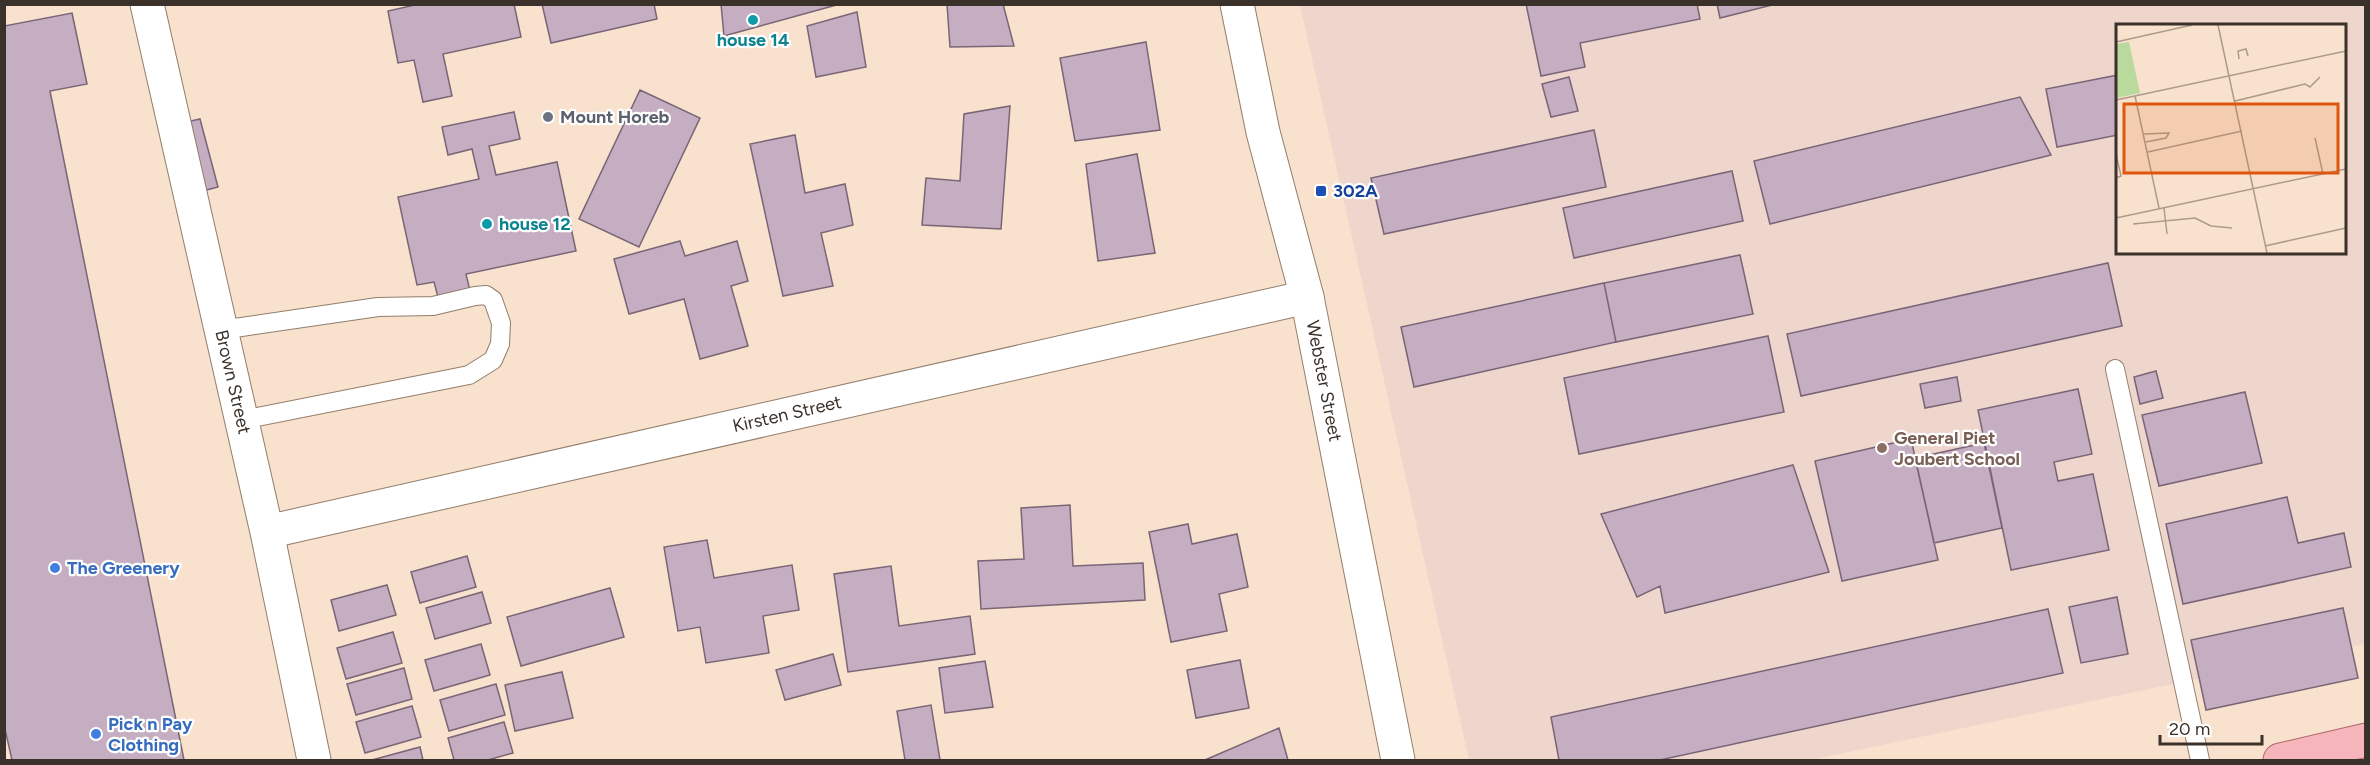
<svg xmlns="http://www.w3.org/2000/svg" width="2370" height="765" viewBox="0 0 2370 765" font-family="Figtree,sans-serif">
<rect width="100%" height="100%" fill="#f8e1cd"/>
<!-- education -->
<path fill="#eed6cd" fill-rule="evenodd" d="M1300,5h1065v639l-555,116h-341zM2118,26h226v226h-226z"/>
<!-- building -->
<path fill="#c5aec1" stroke="#796576" stroke-width="1.5" d="M419,4h95l7,33 -78,17 9,42 -29,6 -9,-42 -16,3 -10,-52z
M542,4h112l3,15 -106,24z
M721,4h119l-116,32z
M947,4h56l11,42 -64,1z
M1526,4h171l3,15 -120,24 5,24 -44,9z
M1717,4h59l-56,14z
M857,12l9,55 -50,10 -9,-51z
M72,13l15,71 -37,7 134,669h-172l-8,-35v-699z
M1146,42l14,88 -85,11 -15,-83z
M2118,75v60l-61,12 -11,-58z
M1569,77l9,34 -27,6 -9,-33z
M640,90l60,28 -61,129 -60,-28z
M2020,97l31,58 -281,69 -16,-63z
M1010,106l-9,123 -79,-4 4,-47 34,3 4,-67z
M514,112l6,27 -31,7 7,29 61,-13 19,89 -110,23 4,17 -32,6 -4,-15 -17,3 -19,-88 81,-18 -7,-30 -24,6 -6,-28z
M200,119l18,68 -19,5 -17,-69z
M1594,130l12,57 -222,47 -13,-56z
M795,135l10,58 40,-9 8,41 -32,8 12,53 -50,10 -33,-152z
M1137,154l18,99 -57,8 -12,-97z
M1732,171l11,50 -169,37 -11,-50z
M680,241l5,15 52,-15 11,40 -17,5 17,60 -48,13 -16,-60 -55,15 -15,-55z
M1740,255l13,59 -137,28 -12,-59z
M2108,263l14,63 -321,70 -14,-62z
M1604,283l12,59 -202,45 -13,-60z
M1768,336l16,76 -205,42 -15,-76z
M2156,371l7,27 -23,6 -6,-27z
M1957,377l4,24 -36,7 -5,-24z
M2078,389l14,65 -38,8 4,19 35,-7 16,76 -98,20 -33,-160z
M2245,392l17,71 -103,23 -17,-71z
M1911,439l27,121 -96,21 -27,-120z
M1984,443l18,85 -68,15 -19,-85z
M1793,465l36,107 -164,41 -5,-27 -23,11 -36,-83z
M2287,497l11,46 46,-10 7,34 -168,37 -17,-80z
M1070,505l3,61 70,-3 2,37 -164,9 -3,-48 46,-2 -3,-51z
M1188,524l4,20 45,-10 11,53 -29,7 8,37 -56,11 -22,-110z
M707,540l7,38 78,-13 7,45 -36,6 6,37 -63,10 -6,-36 -22,4 -14,-84z
M467,556l9,31 -56,16 -9,-31z
M891,566l8,60 71,-10 5,38 -127,18 -14,-98z
M387,585l9,30 -57,16 -8,-31z
M610,588l14,49 -103,29 -14,-49z
M482,592l9,31 -56,16 -9,-31z
M2117,597l11,57 -47,9 -12,-56z
M2343,608l15,70 -152,32 -15,-70z
M2048,609l15,64 -403,87h-101l-8,-43z
M393,632l9,31 -56,16 -9,-31z
M481,644l9,31 -56,16 -9,-31z
M833,654l8,31 -56,15 -9,-30z
M1240,660l9,48 -53,10 -9,-48z
M985,661l8,46 -48,6 -6,-45z
M404,668l8,31 -56,16 -9,-31z
M562,672l11,46 -58,13 -10,-46z
M496,684l9,31 -56,16 -9,-31z
M931,705l9,55h-35l-8,-49z
M412,706l9,31 -56,16 -9,-31z
M504,722l9,31 -25,7h-34l-6,-22z
M1279,728l9,32h-83z
M420,747l3,13h-51z"/>
<g fill="none" stroke-linecap="round" stroke-linejoin="round">
<defs>
<path id="service" d="M221,330l157,-23 55,-1 42,-10 11,-1 7,5 8,23 -1,21 -7,16 -24,15 -227,45
M2115,369l85,391"/>
<path id="minor" d="M147,4l120,528 47,228
M267,532l1040,-235"/>
<path id="tertiary" d="M1237,4l26,128 44,165 91,463"/>
<path id="primary" d="M2280,760l86,-20"/>
</defs>
<!-- service casing -->
<use href="#service" stroke="#927d6b" stroke-width="20"/>
<!-- minor casing -->
<use href="#minor" stroke="#927d6b" stroke-width="35"/>
<!-- tertiary casing -->
<use href="#tertiary" stroke="#927d6b" stroke-width="35"/>
<!-- primary casing -->
<use href="#primary" stroke="#b0676b" stroke-width="35"/>
<!-- service -->
<use href="#service" stroke="#fff" stroke-width="18"/>
<!-- minor -->
<use href="#minor" stroke="#fff" stroke-width="33"/>
<!-- tertiary -->
<use href="#tertiary" stroke="#fff" stroke-width="33"/>
<!-- primary -->
<use href="#primary" stroke="#f5b5bb" stroke-width="33"/>
</g>
<!-- markers -->
<g fill="#0f9aa8" stroke="#fff" stroke-width="2">
<circle cx="753" cy="20" r="6"/>
<circle cx="487" cy="224" r="6"/>
</g>
<circle fill="#6b7280" stroke="#fff" stroke-width="2" cx="548" cy="117" r="6"/>
<rect fill="#1a4fb4" stroke="#fff" stroke-width="2" x="1315" y="185" width="12" height="12" rx="3"/>
<circle fill="#8d6e63" stroke="#fff" stroke-width="2" cx="1882" cy="448" r="6"/>
<g fill="#3f7fe0" stroke="#fff" stroke-width="2">
<circle cx="55" cy="568" r="6"/>
<circle cx="96" cy="734" r="6"/>
</g>
<g text-anchor="middle" stroke-width="4.5" stroke-linejoin="round" paint-order="stroke">
<!-- culture labels -->
<g font-size="18" font-weight="bold" fill="#0d838f" stroke="#fff">
<text x="753" y="46">house 14</text>
<text x="499" y="230" text-anchor="start">house 12</text>
</g>
<!-- worship labels -->
<g font-size="18" font-weight="bold" fill="#5b616d" stroke="#fff" text-anchor="start">
<text x="560" y="123">Mount Horeb</text>
</g>
<!-- transit labels -->
<g font-size="18" font-weight="bold" fill="#164399" stroke="#fff" text-anchor="start">
<text x="1333" y="197">302A</text>
</g>
<!-- street labels -->
<g font-size="18" fill="#3a312a" stroke="#fff">
<text transform="translate(1324 381) rotate(79)" y="6">Webster Street</text>
<text transform="translate(233 382) rotate(77)" y="6">Brown Street</text>
<text transform="translate(787 414) rotate(-13)" y="6">Kirsten Street</text>
</g>
<!-- education labels -->
<g font-size="18" font-weight="bold" fill="#785e54" stroke="#fff" text-anchor="start">
<text x="1894" y="444">General Piet<tspan x="1894" dy="21">Joubert School</tspan></text>
</g>
<!-- shop labels -->
<g font-size="18" font-weight="bold" fill="#366cbe" stroke="#fff" text-anchor="start">
<text x="67" y="574">The Greenery</text>
<text x="108" y="730">Pick n Pay<tspan x="108" dy="21">Clothing</tspan></text>
</g>
</g>
<!-- overview -->
<g transform="translate(2116 24)">
<rect width="230" height="230" fill="#f8e1cd"/>
<path d="M13,18l11,51 -24,5v-54z" fill="#b9da9c"/>
<path fill="none" stroke="#ac9b8c" stroke-width="1.5" d="M102,1l49,228M0,18l76,-17M123,35l-1,-8 8,-2 2,7M19,72l24,112M0,76l230,-49M119,77l70,-17 5,3 10,-10M28,110l25,-1 -3,5 -20,4M199,114l8,36M32,128l94,-21M0,130l5,22 -5,2M48,184l3,26M0,194l230,-49M17,200l62,-6 16,8 21,2M149,222l81,-18"/>
<path fill="#df570e" fill-opacity="0.15" stroke="#df570e" stroke-width="3" d="M8,80h214v69h-214z"/>
<rect width="230" height="230" fill="none" stroke="#3a312a" stroke-width="3"/>
</g>
<!-- border -->
<rect width="2370" height="765" fill="none" stroke="#3a312a" stroke-width="12"/>
<!-- scale -->
<path d="M2160 735v9h102v-9" fill="none" stroke="#3a312a" stroke-width="3"/>
<text x="2169" y="735" font-size="18" fill="#3a312a" stroke="#ffffff" stroke-width="4.5" paint-order="stroke">20 m</text>
</svg>
